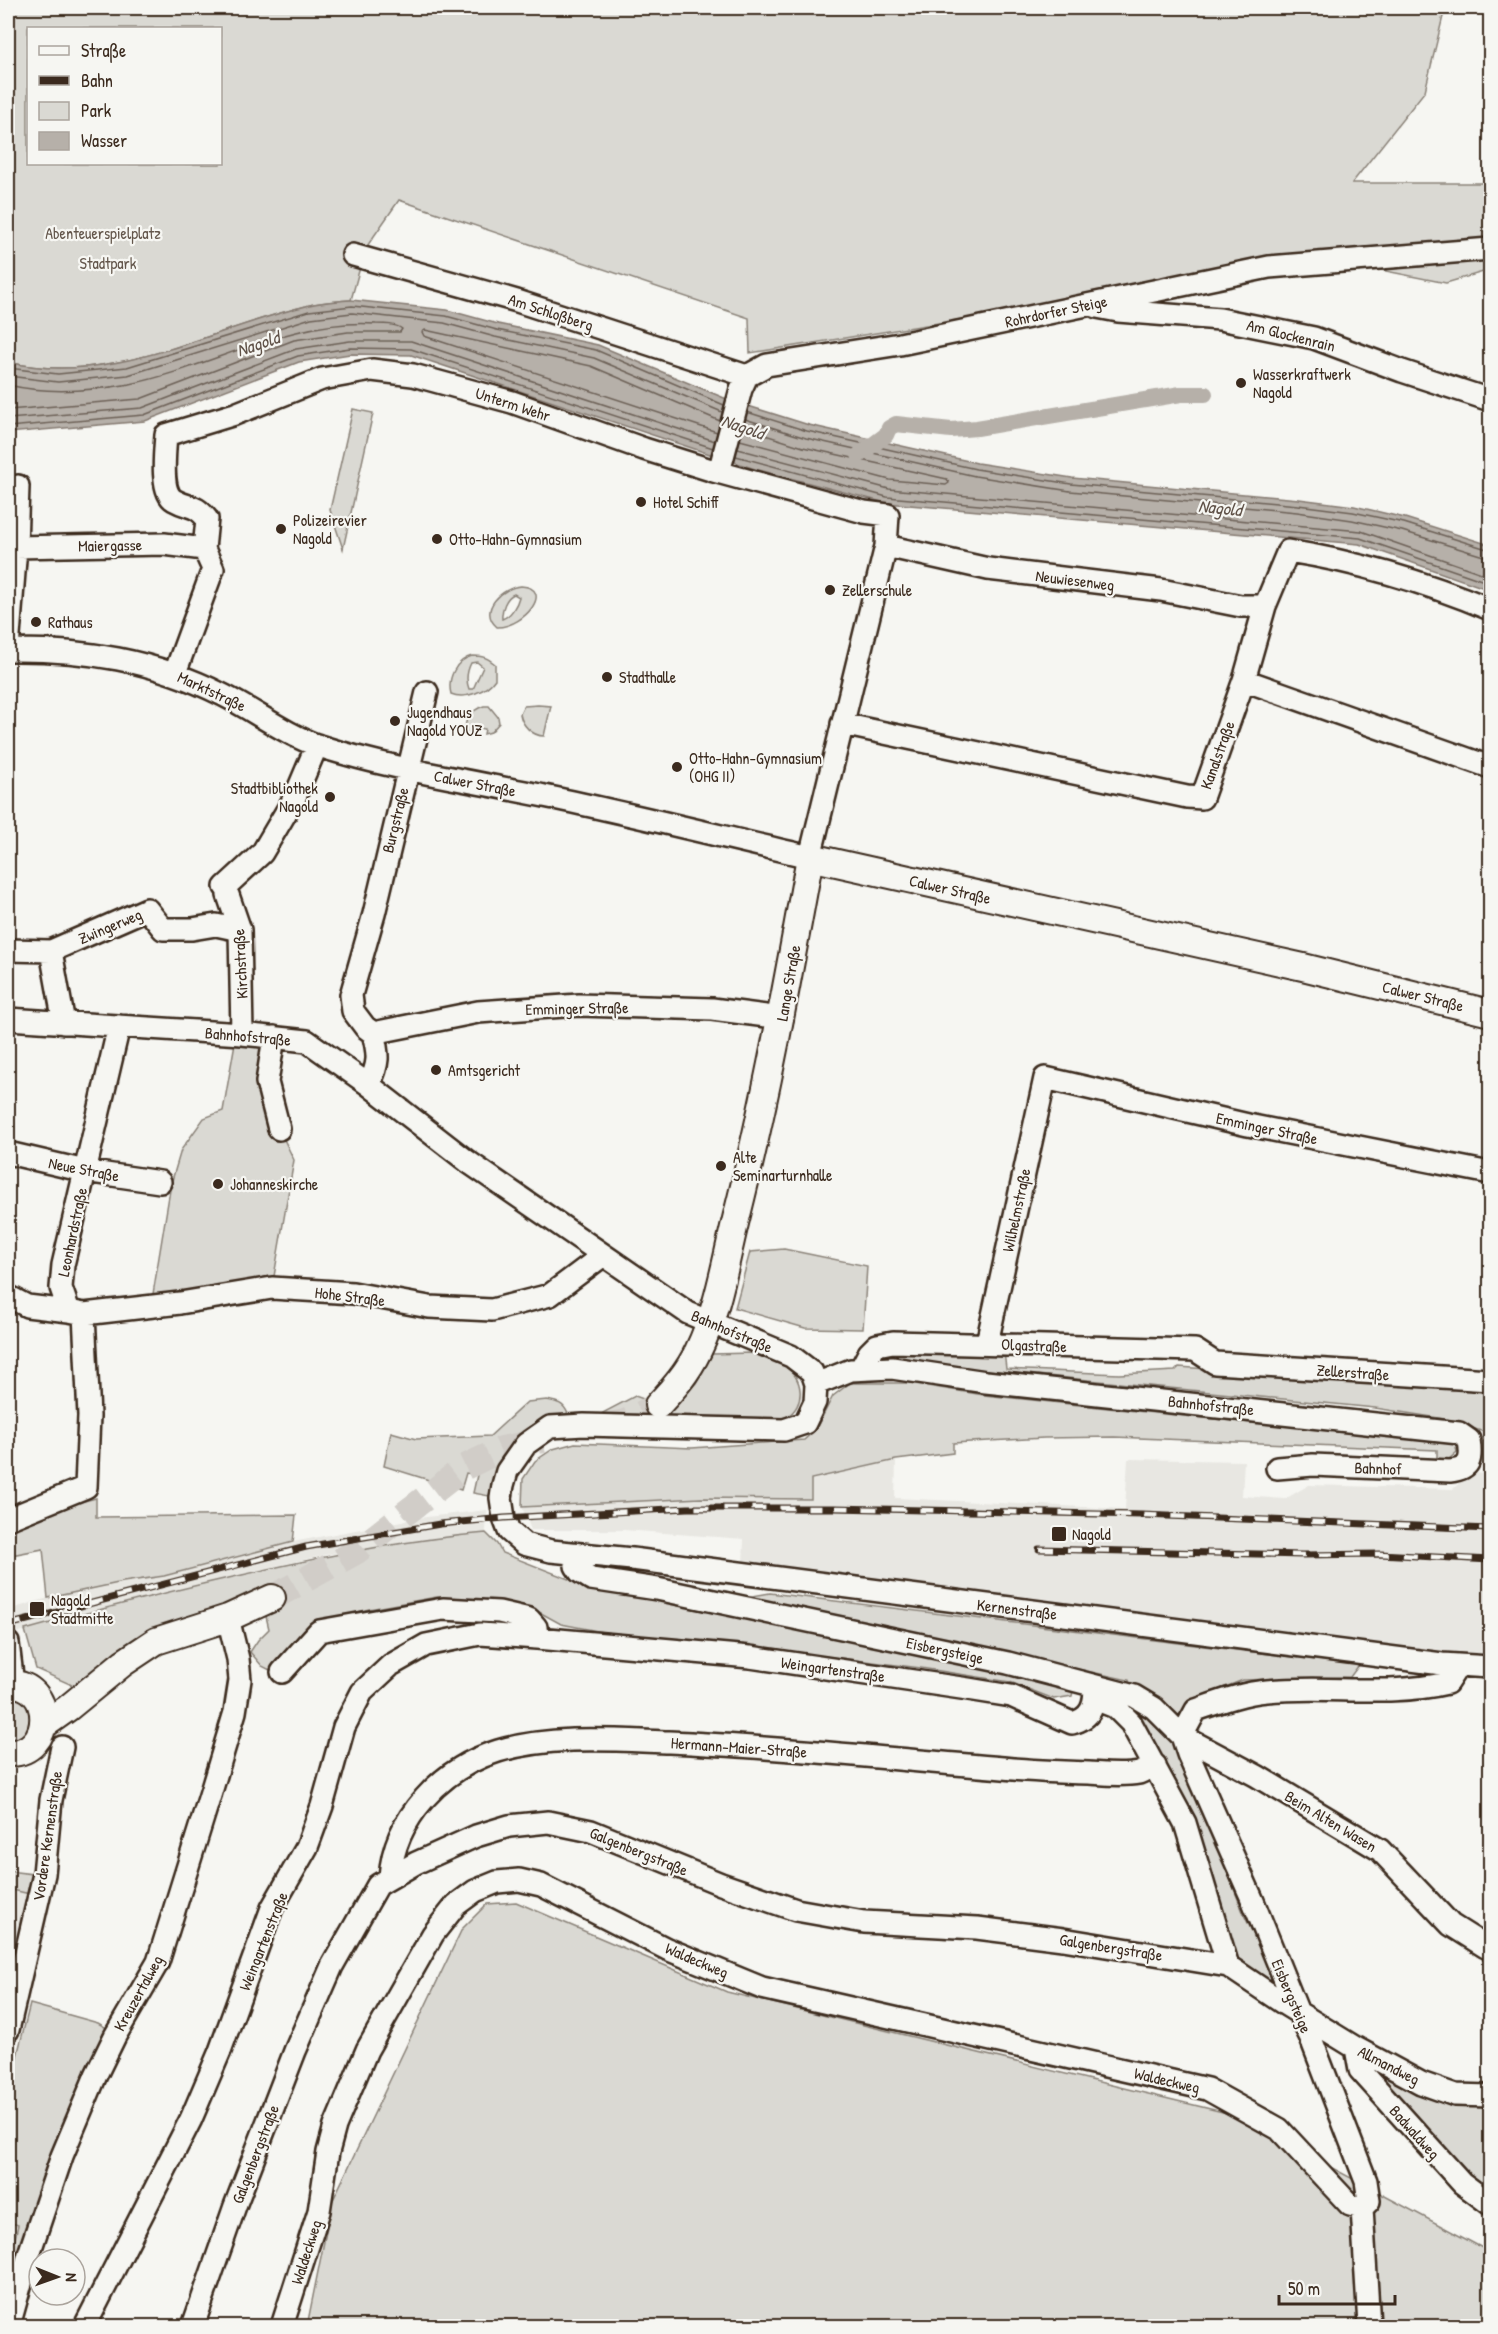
<svg xmlns="http://www.w3.org/2000/svg" width="1498" height="2334" viewBox="0 0 1498 2334" font-family="'Patrick Hand',sans-serif">
<rect width="100%" height="100%" fill="#f6f6f2"/>
<filter id="ink" filterUnits="userSpaceOnUse"><feTurbulence type="fractalNoise" baseFrequency=".0167" numOctaves="2"/><feDisplacementMap in="SourceGraphic" scale="12" xChannelSelector="R" yChannelSelector="G"/><feConvolveMatrix kernelMatrix="1 2 1 2 8 2 1 2 1" color-interpolation-filters="sRGB"/></filter>
<g filter="url(#ink)">
<!-- built -->
<path fill="#e8e7e2" d="M1128,1459l116,2 -2,35 43,3 24,-14 144,4 17,-16 20,1v185l-323,-32 -424,-62 1,-26 -120,-9h-93l-9,-23 179,-9 109,1 1,-20 85,-19 -1,38 230,11z
M487,1510l-1,23 -46,4 -115,18 -164,38 -153,42v-25l40,-12 75,-16 41,-6 129,-34 125,-24z
M8,1877l24,7 -24,116z"/>
<!-- green -->
<path fill="#dad9d3" stroke="#8a8278" stroke-width="1.5" fill-rule="evenodd" d="M8,8h1437l-20,83 -73,92h138v87l-44,13 -70,-14 -88,-7 -161,31 -377,60 -1,-35 -350,-118 -34,49 -14,51c-15,1 -31,2 -45,6 -98,24 -196,81 -298,56zM28,28h192v136h-192z
M353,409l20,4 -30,136 -13,-39z
M521,586c34,2 4,41 -24,41 -20,-17 6,-40 24,-41zM514,594l5,3c-2,8 -8,19 -17,22 -1,-9 4,-22 12,-25z
M472,656c10,0 15,1 23,8v15c-8,12 -30,21 -44,15 -4,-16 5,-34 21,-38zM477,662l6,5 -10,22h-4c-3,-8 -2,-18 2,-26z
M538,705l13,1 -7,30c-12,0 -22,-11 -24,-22l4,-8z
M484,706h5l9,11 1,6 -8,9 -7,2 1,-5 -11,-2 -2,7 -6,-2c-3,-13 6,-22 18,-26z
M274,1037l5,92 15,31 -22,128 -121,18 20,-122 10,-34 23,-32 19,-7 12,-68z
M784,1249l83,17 -4,63 -58,-1 -70,-20 15,-56z
M1004,1351l2,18 113,5 56,-3 4,-4 273,19 38,-8v56l-45,-15 -70,-11 -492,-48 1,-5z
M752,1353c10,4 22,6 31,12 21,11 24,41 2,53 -4,3 -12,4 -18,5l-174,-5 42,-22 37,13 24,-26 16,-29z
M850,1383h59l75,12 86,9 181,19 197,17 7,4 2,8 -9,8 -11,1v-11l-323,-13 -70,1 -91,5v10l-57,7 -85,19v20l-110,-1 -179,9 1,-28 12,-18 18,-12 22,-6 117,5 112,-8 12,-11 17,-33z
M547,1400c10,2 17,3 21,14 -51,7 -69,35 -79,82l-16,-3 4,-18 -11,-2 -5,17 -77,-24 7,-34 25,7 74,-3 37,-34z
M96,1498v19l200,-2 -3,27 -129,34 -41,6 -75,16 -5,-49 -32,6 -3,-28 33,-15z
M486,1533l11,11 5,9 92,36 107,16 69,-12 589,72 -9,12 -107,3 -51,20 -17,19 -1,30 22,44 49,124 38,77 -49,-36 -103,-246 -2,-32 -52,-11 -5,27 -18,3 -44,-17 -89,-14 -130,-16 -167,-16 -63,-12 -29,-16 -35,-7 -60,-4 -68,12 -48,13 -24,17 -23,33 -12,-6 -12,-14 8,-12 11,-11 -4,-17 -20,-15 -109,46 -62,43 -38,-17 -11,-39c72,-20 144,-39 217,-55 81,-19 161,-35 244,-42z
M10,1692l24,16 -5,29 -21,8v-52z
M8,1871l25,3 -3,20 -22,-5z
M516,1902l211,90 504,122 259,138v74h-1183l25,-124 130,-273 25,-25z
M30,2004l68,19 21,12 -111,291v-57l10,-44 -10,-3v-130z
M1371,2065l119,37v97l-104,-110z"/>
<!-- water -->
<path fill="#b6b0a9" stroke="#857a71" stroke-width="1.5" d="M351,300l96,10 51,14 100,21 131,55 80,25 168,38 95,15 227,21 55,7 51,12 85,27v45l-131,-46 -473,-41 -131,-34 -344,-114 -61,-1 -51,8 -154,59 -137,12v-71c102,25 200,-32 298,-56 14,-4 30,-5 45,-6z"/>
<g fill="none" stroke-linecap="round" stroke-linejoin="round">
<!-- shore -->
<path stroke="#6c6056" stroke-width="1.5" d="M8,368l50,6 69,-7 182,-56 43,-5 94,10 51,14 99,20 128,55
M8,376l50,6 70,-7 183,-57 41,-5 92,10 51,14 99,21 128,54
M8,385c39,9 83,6 122,-1 83,-17 159,-66 246,-60 9,0 20,0 26,5l-2,3h-52l-54,8 -154,59 -132,11
M747,412l60,19 169,38 95,15 227,21 55,7 51,11 86,27
M8,419l134,-11 154,-59 54,-8h61l304,100
M745,419l61,19 169,38 95,15 227,21 55,8 50,11 88,27
M8,427l136,-12 154,-59 52,-8 61,1 302,99
M717,432l-293,-96 -2,-4 3,-2 166,36 129,55
M740,440l150,40 56,5 3,-2 -2,-4 -144,-32 -60,-19
M738,449l151,40 472,42 129,45
M736,456l151,41 473,41 130,45"/>
<!-- canal -->
<path stroke="#b6b0a9" stroke-width="16" d="M859,455l27,-20 3,-7 7,-4 55,6 26,-2 204,-34h24"/>
<!-- major-tunnel -->
<path stroke="#d1cdc8" stroke-width="26" stroke-dasharray="26 13" stroke-linecap="butt" d="M605,1426l20,-4 33,-17
M272,1598l85,-47 108,-84 37,-18 41,-9"/>
<defs>
<path id="minor" d="M353,255l164,46 230,75
M1097,307l21,4 102,8 94,19 88,33 88,29
M719,472l22,-83 6,-13 20,-11 133,-21 369,-77 221,-18
M886,546l102,23 173,21 80,16h24
M16,547l148,-3 40,5
M8,649l8,-102 2,-61
M8,650c76,-1 146,10 215,45 32,16 62,39 96,51 75,24 153,35 230,51 87,18 174,40 261,60l76,-311 2,-31 -24,-3 -150,-41 -70,-22 -132,-47 -99,-27 -41,-5 -50,9 -87,35 -69,21c-1,15 -6,57 8,65 16,9 20,3 33,19l-3,30 9,20 -38,104
M1244,680l21,-74 23,-55c70,11 137,31 202,58
M842,724l345,73 15,1 42,-118 246,87
M225,887l37,-34 33,-56 22,-52
M228,895l12,35 2,104
M8,950l43,1 96,-42 16,20h29l24,-4 24,5
M51,951l13,72
M8,1019l234,15 65,7 62,44 98,76 221,152 103,43 21,16 4,12 -1,18 -10,21 -21,7 -200,-5 -34,2 -24,17 -19,27 -4,14 -2,13 3,20 5,13 15,13 27,7 81,8 810,105 48,3
M373,1033l105,-21 101,-7 133,4 70,9
M274,1037l-7,45 12,47
M369,1085c10,-22 10,-29 4,-52l-8,-6 -12,-16 -2,-16 23,-81 53,-222
M8,1153l77,18 75,11
M8,1296l19,10 42,5
M84,1314l96,-11 92,-15 81,5 76,14 63,3 58,-15 52,-39
M987,1343l58,-265 203,47 242,48
M861,1368l8,-15 8,-8 16,-3 302,8 20,13 275,17
M816,1384l35,-14 41,-2 94,14 473,51 10,7c3,19 2,29 -19,31l-137,-6 -36,3
M8,1519l78,-32 3,-71 -5,-102 -15,-3 -8,-23 2,-23 56,-239
M576,1554v12l4,6 11,7 66,10 351,74 126,33 20,12 28,28 6,18 65,147 44,109 13,26 56,145 3,20 -7,7 7,118
M8,1643l5,41
M282,1672l37,-41 124,-22 56,3 30,7 7,8 1,11
M1095,1699l20,8 16,16 54,100 43,143
M1182,1736l75,40 123,74 71,75 35,22 4,-1
M1182,1736l14,-26c23,-8 47,-17 71,-19 60,-6 121,6 180,-8l11,-17
M390,1877c4,-59 52,-109 108,-126 55,-16 114,-11 171,-9 112,5 223,17 334,26 29,3 57,4 86,5 16,1 33,3 50,0 5,-2 11,-5 16,-8
M8,2030l36,-156 7,-74 11,-53
M1356,2048l4,22 102,113 28,21
M9,2326l20,-72 33,-98 34,-81 19,-39 43,-74 53,-170 24,-80 5,-32 -2,-21 -10,-41
M85,2326l106,-207 29,-68 52,-143 35,-61 15,-41 22,-79 18,-35 29,-27 35,-20 54,-11 57,4 213,19 218,32 43,7 61,27c20,-5 23,-18 23,-37
M193,2326l42,-120 60,-155 37,-85 46,-81 38,-22 60,-27 33,-10 39,-4 43,9 130,53 75,26 68,12 113,6 86,11 165,27 58,39 70,43 65,35 34,12 35,1
M282,2326l37,-115 9,-59 7,-26 32,-76 66,-116 23,-29 19,-14 22,-9 22,-2 22,5 126,64 95,39 445,101 72,40 71,76 12,3"/>
<path id="major" d="M658,1405c16,-17 30,-33 40,-54 20,-41 27,-88 38,-132 30,-119 52,-240 74,-362l493,110 187,46
M8,1684c47,-3 47,71 0,69
M44,1725l24,-17 55,-45 33,-22 72,-23 44,-20"/>
</defs>
<!-- minor casing -->
<use href="#minor" stroke="#3b2a1e" stroke-width="26"/>
<!-- major casing -->
<use href="#major" stroke="#3b2a1e" stroke-width="30"/>
<!-- minor -->
<use href="#minor" stroke="#f6f6f2" stroke-width="21"/>
<!-- major -->
<use href="#major" stroke="#f6f6f2" stroke-width="26"/>
<defs>
<path id="rail" d="M1039,1549l264,6 77,-1 110,6
M8,1625l298,-78 134,-23 64,-6 184,-10h146l308,7 348,14"/>
</defs>
<!-- rail casing -->
<use href="#rail" stroke="#3b2a1e" stroke-width="7"/>
<!-- rail -->
<use href="#rail" stroke="#f6f6f2" stroke-width="4.5" stroke-dasharray="14" stroke-linecap="butt"/>
</g>
</g>
<!-- markers -->
<g fill="#3b2a1e" stroke="#f6f6f2" stroke-width="2">
<circle cx="1241" cy="383" r="6"/>
<circle cx="641" cy="502" r="6"/>
<circle cx="281" cy="529" r="6"/>
<circle cx="437" cy="539" r="6"/>
<circle cx="830" cy="590" r="6"/>
<circle cx="36" cy="622" r="6"/>
<circle cx="607" cy="677" r="6"/>
<circle cx="395" cy="721" r="6"/>
<circle cx="677" cy="767" r="6"/>
<circle cx="330" cy="797" r="6"/>
<circle cx="436" cy="1070" r="6"/>
<circle cx="721" cy="1166" r="6"/>
<circle cx="218" cy="1184" r="6"/>
<rect x="1051" y="1526" width="16" height="16" rx="3"/>
<rect x="29" y="1601" width="16" height="16" rx="3"/>
</g>
<g text-anchor="middle" stroke-width="4.5" stroke-linejoin="round" paint-order="stroke">
<!-- park labels -->
<g font-size="16" fill="#63564b" stroke="#f6f6f2">
<text x="103" y="239">Abenteuerspielplatz</text>
<text x="108" y="269">Stadtpark</text>
</g>
<!-- street labels -->
<g font-size="16" fill="#3b2a1e" stroke="#f6f6f2">
<text transform="translate(1056 311) rotate(-12)" y="6">Rohrdorfer Steige</text>
<text transform="translate(551 312) rotate(18)" y="6">Am Schloßberg</text>
<text transform="translate(1291 335) rotate(14)" y="6">Am Glockenrain</text>
<text transform="translate(513 404) rotate(18)" y="6">Unterm Wehr</text>
<text transform="translate(110 545) rotate(-1)" y="6">Maiergasse</text>
<text transform="translate(1075 580) rotate(7)" y="6">Neuwiesenweg</text>
<text transform="translate(212 691) rotate(25)" y="6">Marktstraße</text>
<text transform="translate(1217 755) rotate(-70)" y="6">Kanalstraße</text>
<text transform="translate(475 783) rotate(11)" y="6">Calwer Straße</text>
<text transform="translate(395 820) rotate(-76)" y="6">Burgstraße</text>
<text transform="translate(950 889) rotate(13)" y="6">Calwer Straße</text>
<text transform="translate(110 926) rotate(-23)" y="6">Zwingerweg</text>
<text transform="translate(240 964) rotate(-93)" y="6">Kirchstraße</text>
<text transform="translate(788 983) rotate(-80)" y="6">Lange Straße</text>
<text transform="translate(1423 996) rotate(14)" y="6">Calwer Straße</text>
<text transform="translate(577 1008) rotate(-1)" y="6">Emminger Straße</text>
<text transform="translate(248 1036) rotate(5)" y="6">Bahnhofstraße</text>
<text transform="translate(1267 1128) rotate(12)" y="6">Emminger Straße</text>
<text transform="translate(84 1169) rotate(11)" y="6">Neue Straße</text>
<text transform="translate(1016 1210) rotate(-78)" y="6">Wilhelmstraße</text>
<text transform="translate(72 1232) rotate(-78)" y="6">Leonhardstraße</text>
<text transform="translate(350 1296) rotate(7)" y="6">Hohe Straße</text>
<text transform="translate(732 1331) rotate(23)" y="6">Bahnhofstraße</text>
<text transform="translate(1034 1345) rotate(2)" y="6">Olgastraße</text>
<text transform="translate(1353 1372) rotate(4)" y="6">Zellerstraße</text>
<text transform="translate(1211 1405) rotate(6)" y="6">Bahnhofstraße</text>
<text transform="translate(1378 1468) rotate(2)" y="6">Bahnhof</text>
<text transform="translate(1017 1609) rotate(7)" y="6">Kernenstraße</text>
<text transform="translate(945 1650) rotate(12)" y="6">Eisbergsteige</text>
<text transform="translate(833 1669) rotate(8)" y="6">Weingartenstraße</text>
<text transform="translate(739 1747) rotate(4)" y="6">Hermann-Maier-Straße</text>
<text transform="translate(1331 1821) rotate(31)" y="6">Beim Alten Wasen</text>
<text transform="translate(47 1836) rotate(-82)" y="6">Vordere Kernenstraße</text>
<text transform="translate(639 1851) rotate(22)" y="6">Galgenbergstraße</text>
<text transform="translate(263 1941) rotate(-68)" y="6">Weingartenstraße</text>
<text transform="translate(1111 1947) rotate(9)" y="6">Galgenbergstraße</text>
<text transform="translate(697 1960) rotate(23)" y="6">Waldeckweg</text>
<text transform="translate(138 1993) rotate(-61)" y="6">Kreuzertalweg</text>
<text transform="translate(1292 1996) rotate(67)" y="6">Eisbergsteige</text>
<text transform="translate(1389 2065) rotate(27)" y="6">Allmandweg</text>
<text transform="translate(1167 2080) rotate(13)" y="6">Waldeckweg</text>
<text transform="translate(1415 2132) rotate(48)" y="6">Badwaldweg</text>
<text transform="translate(255 2154) rotate(-69)" y="6">Galgenbergstraße</text>
<text transform="translate(306 2252) rotate(-72)" y="6">Waldeckweg</text>
</g>
<!-- poi labels -->
<g font-size="16" fill="#3b2a1e" stroke="#f6f6f2" text-anchor="start">
<text x="1253" y="380">Wasserkraftwerk<tspan x="1253" dy="18">Nagold</tspan></text>
<text x="653" y="508">Hotel Schiff</text>
<text x="293" y="526">Polizeirevier<tspan x="293" dy="18">Nagold</tspan></text>
<text x="449" y="545">Otto-Hahn-Gymnasium</text>
<text x="842" y="596">Zellerschule</text>
<text x="48" y="628">Rathaus</text>
<text x="619" y="683">Stadthalle</text>
<text x="407" y="718">Jugendhaus<tspan x="407" dy="18">Nagold YOUZ</tspan></text>
<text x="689" y="764">Otto-Hahn-Gymnasium<tspan x="689" dy="18">(OHG II)</tspan></text>
<text x="318" y="794" text-anchor="end">Stadtbibliothek<tspan x="318" dy="18">Nagold</tspan></text>
<text x="448" y="1076">Amtsgericht</text>
<text x="733" y="1163">Alte<tspan x="733" dy="18">Seminarturnhalle</tspan></text>
<text x="230" y="1190">Johanneskirche</text>
<text x="1072" y="1540">Nagold</text>
<text x="51" y="1606">Nagold<tspan x="51" dy="18">Stadtmitte</tspan></text>
</g>
<!-- water labels -->
<g font-size="18" font-style="italic" fill="#605248" stroke="#f6f6f2">
<text transform="translate(258 344) rotate(-19)" y="6">Nagold</text>
<text transform="translate(743 427) rotate(19)" y="6">Nagold</text>
<text transform="translate(1220 508) rotate(6)" y="6">Nagold</text>
</g>
</g>
<!-- margin -->
<rect width="1498" height="2334" fill="none" stroke="#f6f6f2" stroke-width="30"/>
<rect x="15" y="15" width="1468" height="2304" fill="none" stroke="#3b2a1e" stroke-width="2" filter="url(#ink)"/>
<!-- legend -->
<rect x="27" y="27" width="195" height="138" fill="#f6f6f2" stroke="#aba49d" stroke-width="1.5"/>
<rect x="39" y="46" width="30" height="9" fill="#f6f6f2" stroke="#aba49d" stroke-width="1.5"/>
<text x="81" y="57" font-size="18" fill="#3b2a1e">Straße</text>
<rect x="39" y="76" width="30" height="9" fill="#3b2a1e" stroke="#aba49d" stroke-width="1.5"/>
<text x="81" y="87" font-size="18" fill="#3b2a1e">Bahn</text>
<rect x="39" y="102" width="30" height="18" fill="#dad9d3" stroke="#aba49d" stroke-width="1.5"/>
<text x="81" y="117" font-size="18" fill="#3b2a1e">Park</text>
<rect x="39" y="132" width="30" height="18" fill="#b6b0a9" stroke="#aba49d" stroke-width="1.5"/>
<text x="81" y="147" font-size="18" fill="#3b2a1e">Wasser</text>
<!-- north arrow -->
<g transform="translate(57 2277) rotate(91)"><circle r="28" fill="#f6f6f2" stroke="#aba49d" stroke-width="1.5"/>
<path d="M0-4.5L10 22L0 15L-10 22Z" fill="#3b2a1e"/>
<text y="-9" font-size="16" font-weight="bold" text-anchor="middle" fill="#3b2a1e">N</text>
</g>
<!-- scale -->
<path d="M1279 2295v9h116v-9" fill="none" stroke="#3b2a1e" stroke-width="3"/>
<text x="1288" y="2295" font-size="18" fill="#3b2a1e" stroke="#f6f6f2" stroke-width="4.5" paint-order="stroke">50 m</text>
</svg>
